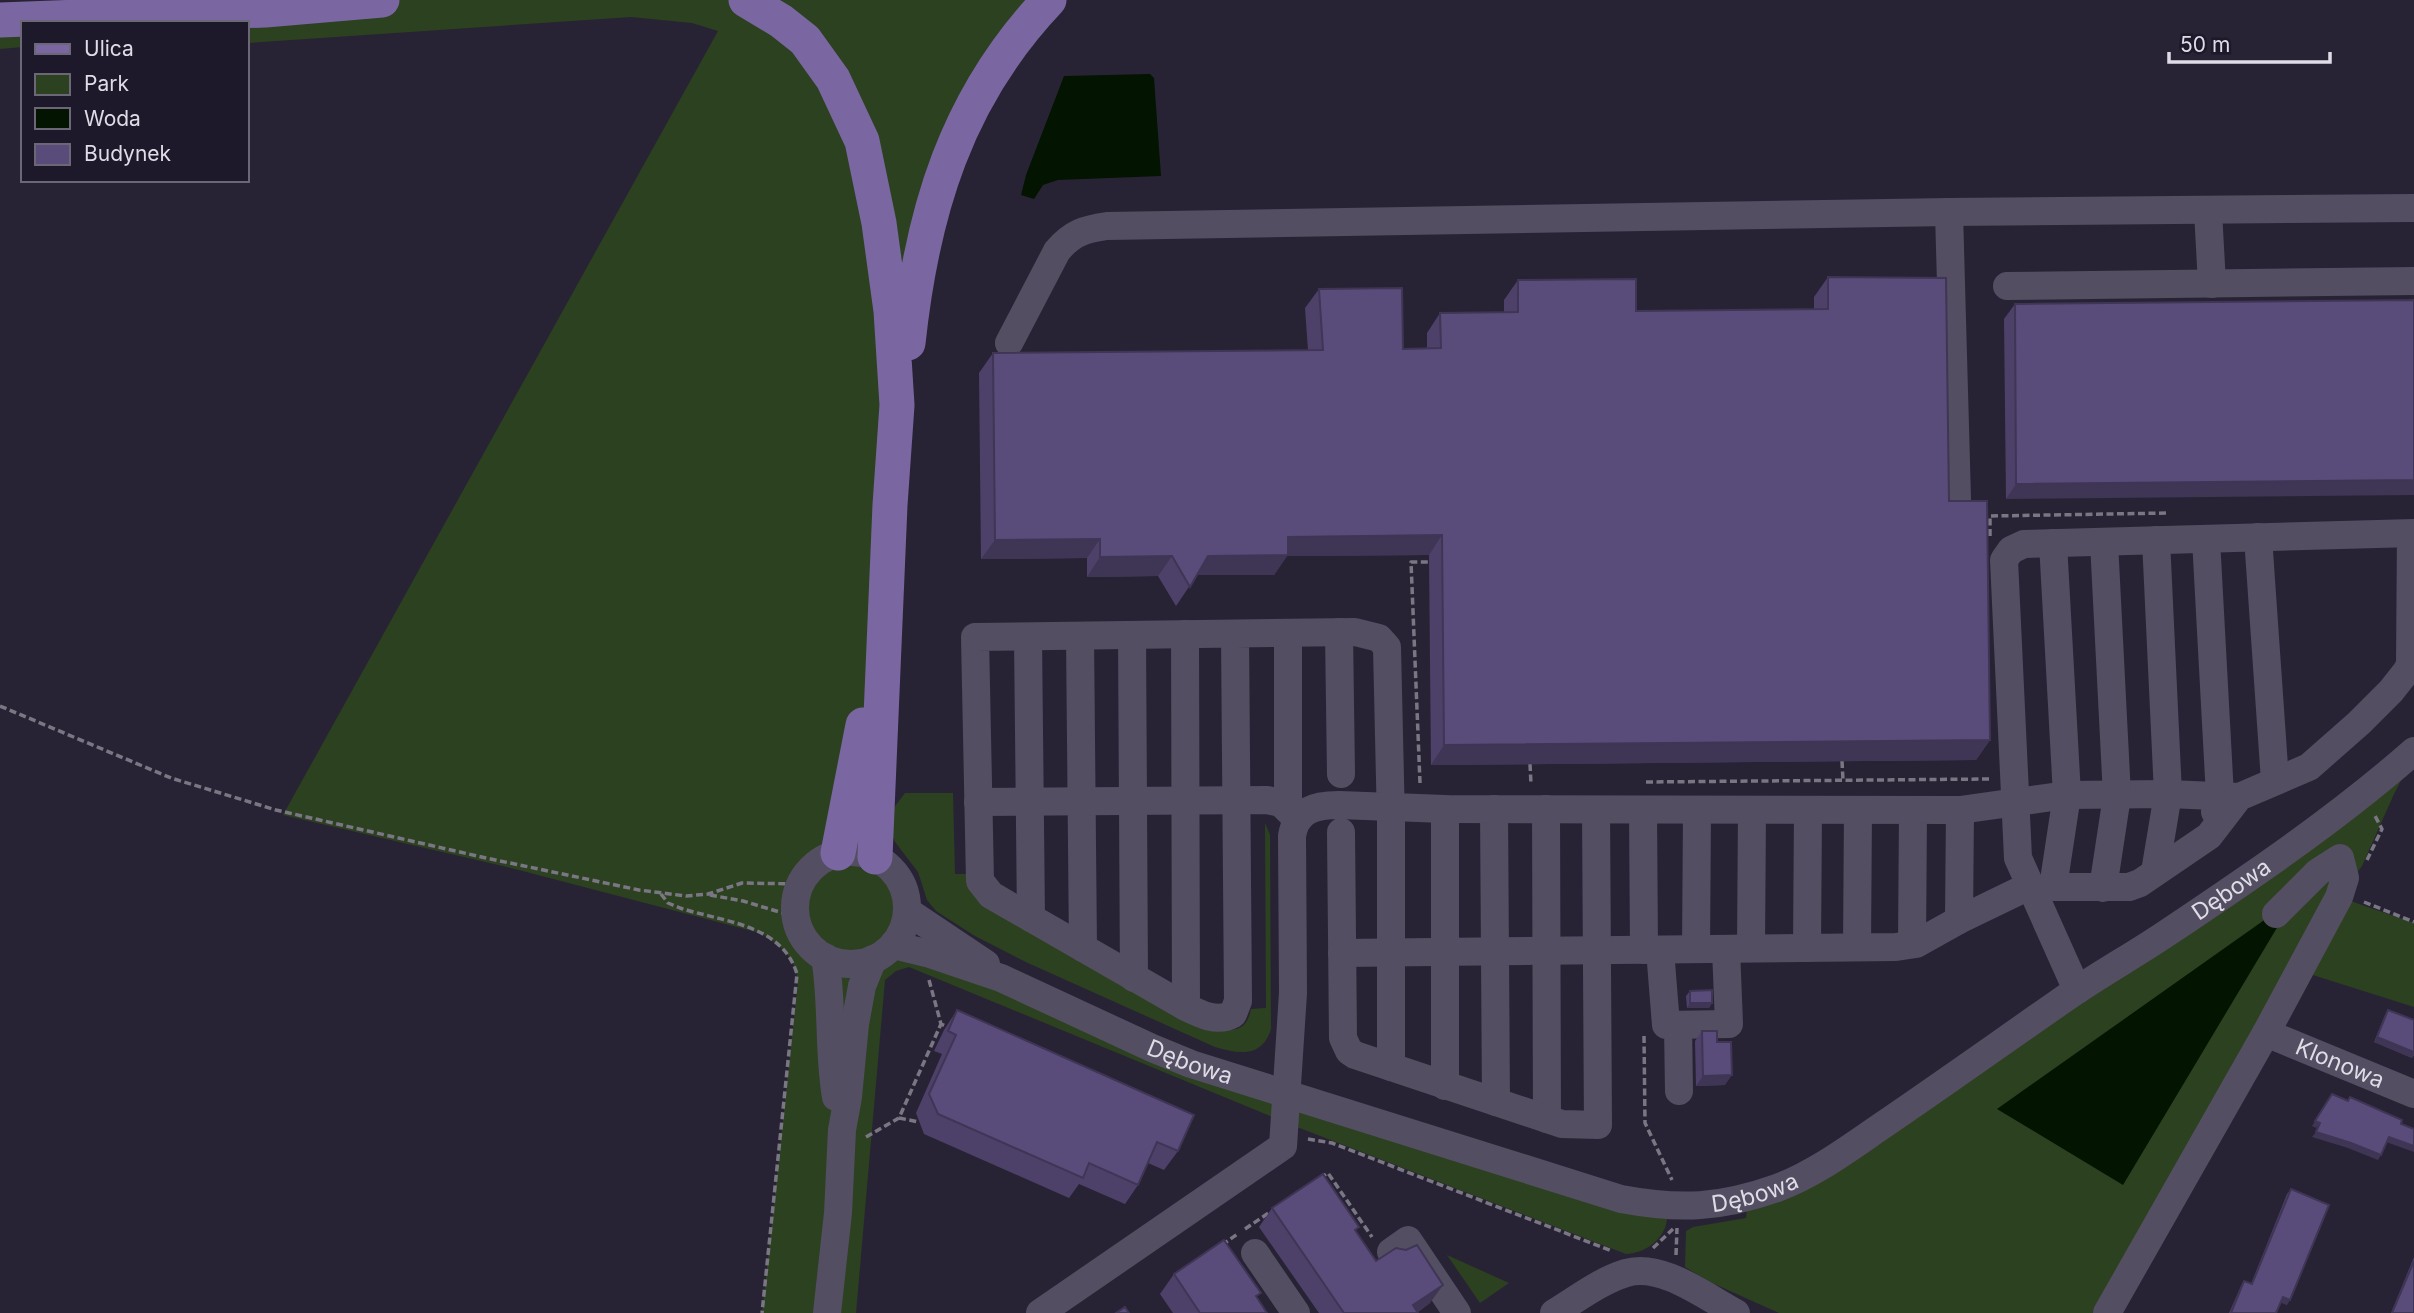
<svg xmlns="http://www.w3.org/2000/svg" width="2414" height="1313" viewBox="0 0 2414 1313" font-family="Inter,sans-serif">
<rect width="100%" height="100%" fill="#282334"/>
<!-- green -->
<path fill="#2c4120" d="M382,0h667l-42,51 -95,255 -23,560c22,28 23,49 4,79l259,103 515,171c-2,20 -21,34 -41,35l-329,-127 -388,-160 -13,4 -11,9 -29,333h-94l36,-331c-3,-26 -17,-36 -38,-49l-245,-64 -232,-54 435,-784 -26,-8 -61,-6 -384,26v-20h-224v24l-23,2v-29z
M2414,756l-20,38 -32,72 -23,31 75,26v84l-114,-36 -193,342h-328l-69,-31 -25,-15 1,-36 7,-4 53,-9 2,-21 31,-10z
M905,793h48l2,81h16l251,155c17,3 26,-3 29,-20l15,-1 -1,-185 5,12 1,194c-9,29 -32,25 -56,18l-187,-84 -53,-27 -39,-25 -9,-11 -9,-28 -23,-30 -4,-9 -2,-19z
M1447,1255l62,28 -29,20z"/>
<!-- water -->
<path fill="#031400" d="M1150,74l4,4 7,98 -103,4 -15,5 -9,14 -13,-4 5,-20 38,-99z
M2270,916l11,5 -158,264 -126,-76z"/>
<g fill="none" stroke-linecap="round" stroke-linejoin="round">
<!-- path -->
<path stroke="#7a7684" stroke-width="3.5" stroke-dasharray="7 3.5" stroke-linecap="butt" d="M1990,536v-20l178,-3
M0,706l171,72 105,32 210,48 153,32 47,6 22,-2 34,-11 58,1
M1842,761l1,19
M1530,764l1,20
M1646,782l343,-3
M1420,783l-9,-221h18
M2367,860l15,-31 -8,-15
M661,894l7,9 12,5c43,14 102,16 117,66l-35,339
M710,895l33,6 53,16
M2364,902l50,20
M929,980l12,44 9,4
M1644,1036l1,87 27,57
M899,1118l20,4
M866,1137l33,-19 42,-94
M1308,1139l24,4 280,108
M1320,1178l8,-5 44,64
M1245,1229l25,-17
M1222,1245l17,-12
M1653,1248l20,-19
M1676,1255l1,-27"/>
<!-- minor -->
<g stroke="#544e62" stroke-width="28">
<path d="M2208,211l4,73"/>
<path d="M1949,212l8,287"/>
<path d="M2007,286l407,-5"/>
<path d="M1009,343l48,-92c15,-18 28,-22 50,-25l842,-14 465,-4"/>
<path d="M2258,537l17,244"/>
<path d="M2206,539l14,257 -5,16"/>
<path d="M2053,543l14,252 101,-1 71,3"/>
<path d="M1339,632l2,142"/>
<path d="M1288,633v175"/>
<path d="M1185,634l1,373"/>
<path d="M1235,634l3,367 -5,13c-16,9 -33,0 -49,-8l-193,-111 -11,-14 -5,-244 380,-5 24,6 8,9 4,176v244"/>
<path d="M1132,635l2,343"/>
<path d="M1080,636l3,312"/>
<path d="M1028,637l3,281"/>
<path d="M2410,664l1,-130"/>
<path d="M978,802l289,-2 14,3 16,16"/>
<path d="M1494,809l2,293"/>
<path d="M1546,809l1,310"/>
<path d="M1643,810l1,140"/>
<path d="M1341,832l2,206 6,13 6,4 207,69 36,1 -2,-315"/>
<circle cx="851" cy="908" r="56"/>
<path d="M2155,872l13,-78 -12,-254"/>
<path d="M2103,888l14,-92 -13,-254"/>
<path d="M907,911l79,53"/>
<path d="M1959,920l1,-110"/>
<path d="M1912,944l1,-134"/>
<path id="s1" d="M893,945l37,9 71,24 151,70 39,16 430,135c59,11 100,9 156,-11 40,-15 75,-42 109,-65 60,-41 119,-83 178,-124 34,-24 69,-43 103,-66 85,-57 171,-115 247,-182"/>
<path d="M1857,947l1,-137"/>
<path d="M1751,948l1,-138"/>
<path d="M1807,948l1,-138"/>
<path d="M1696,949l1,-138"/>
<path d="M1660,950l6,75 63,-1 -3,-75"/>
<path d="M1342,953l554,-6 20,-3 43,-24 70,-34"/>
<path d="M825,957c8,46 3,94 11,140"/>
<path d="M2077,990l-59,-132 -14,-298 7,-10 13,-6 390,-11"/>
<path d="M1678,1025l1,66"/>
<path id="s2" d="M2266,1033l148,61"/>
<path d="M1445,1086v-277"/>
<path d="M1391,1252l17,-12 49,73"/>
<path d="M1255,1253l41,60"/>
<path d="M827,1313l11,-100 4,-83 6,-33 7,-73 7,-38 11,-27"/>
<path d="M1040,1313l243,-167 10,-153 -1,-157c4,-26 23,-31 47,-31l106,4 515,1 107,-15 -14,92h76l11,-4 69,-47 30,-39 70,-30 50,-44 32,-32 15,-19 8,-15"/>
<path d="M1554,1313c23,-14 46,-32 72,-40 35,-11 80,24 110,40"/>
<path d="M2107,1313l159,-280 73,-136 6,-19 -5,-20 -22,14 -42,42"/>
</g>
<!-- major -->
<path stroke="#7a67a2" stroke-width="35" d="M746,0l35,21 24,19 28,39 29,62 17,82 12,88 6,94 -7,100 -15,352
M0,20l265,-10 117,-10
M908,343c14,-131 48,-245 141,-343
M838,853l25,-128"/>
</g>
<!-- wall -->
<path fill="#4d4169" d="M1828,277l121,224 41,239 -14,20 -545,5 -2,-210 -142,1 -13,19h-77l-21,31 -18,-30 -71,1v-19l-106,1 -2,-186 14,-20 315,-3 -3,-42 14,-19 84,60h24v-16l13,-20 64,-1v-12l14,-20 118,31 178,-2v-12z
M2414,300l-408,199 -2,-180 11,-15z
M1690,991l22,12 -3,5h-22l-1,-12z
M957,1010l221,141 -14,19 -16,-7 -10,22 -13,19 -46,-20 -10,14 -145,-64 -8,-21 26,-59 -8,-3 10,-21z
M2388,1010l26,17v28l-2,3 -38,-16 11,-27z
M1702,1031l15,11 8,43 -29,1 -1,-45z
M2291,1189l-4,116 -6,-3 -5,11h-47l12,-27 3,-5 7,3 36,-90z
M1272,1208l84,24 20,29 54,42 -12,9v1h-99l-60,-86z
M2414,1257v56h-23z
M1174,1274l83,24 10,15h-94l-13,-19z"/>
<!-- shaded-wall -->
<path fill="#3f3555" d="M2414,480v15l-408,4 10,-15z
M1442,535l-13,20 -142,1 -13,19h-79l13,-19 80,-19z
M1100,539l-13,19 -106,1 14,-19z
M1172,556l-14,20 -71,1 13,-20z
M1990,740l-14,20 -545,5 13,-20z
M1690,1003h22l-3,5h-22z
M2377,1037l37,15v3l-2,3 -38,-16z
M1732,1075l-7,10 -29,1 7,-10z
M2315,1121l5,2 -4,5 -4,-2z
M2316,1132l35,11 30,12 -3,5 -30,-12 -36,-11z
M2389,1137l25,9v6l-28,-10z
M1443,1285l-13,18 -14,10 -3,-8z
M2283,1297l7,3 -3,5 -8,-3z"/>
<!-- building -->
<path fill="#5a4c7a" stroke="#3f3555" stroke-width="2" d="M1828,277l118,1 3,223h38l3,239 -546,5 -2,-210 -154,2v18l-80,1 -18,31 -18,-31 -72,1v-18l-105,1 -2,-187 330,-3 -4,-61 83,-1 1,61 38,-1 -1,-35 78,-1v-32l118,-1v32l192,-2z
M2414,300v180l-398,4 -1,-180z
M1712,990v13h-22v-12z
M957,1010l237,105 -16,36 -21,-9 -19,43 -49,-22 -6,15 -145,-64 -9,-20 27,-59 -8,-4z
M2388,1010l26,10v32l-37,-15z
M1702,1031h15v11h14l1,33 -29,1z
M2332,1094l16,7 2,-4 52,23 -1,4 13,5v17l-25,-9 -8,18 -30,-12 -35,-11 4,-9 -5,-2z
M1323,1174l36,53 -4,3 21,31 20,-13 10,2 11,-5 26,40 -30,20 5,8h-74l-72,-105z
M2291,1189l38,16 -39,95 -7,-3 -7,16h-45l13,-32 8,3z
M1224,1240l37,53 -5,3 11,17h-67l-26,-39z
M2414,1261v52h-22z
M1125,1307l4,6h-13z"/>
<g text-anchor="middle" stroke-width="7" stroke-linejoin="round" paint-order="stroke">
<!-- street labels -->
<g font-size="23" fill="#dfdce7" stroke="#1e192a">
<text dy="8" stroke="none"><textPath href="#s1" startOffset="1475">Dębowa</textPath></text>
<text dy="8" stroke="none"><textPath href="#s1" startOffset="320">Dębowa</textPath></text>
<text dy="8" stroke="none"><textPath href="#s2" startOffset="80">Klonowa</textPath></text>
<text dy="8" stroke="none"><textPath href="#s1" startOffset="908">Dębowa</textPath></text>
</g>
</g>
<!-- legend -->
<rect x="21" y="21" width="228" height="161" fill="#1e192a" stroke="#6b6776" stroke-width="2"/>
<rect x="35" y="44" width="35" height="10" fill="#7a67a2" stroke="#6b6776" stroke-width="2"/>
<text x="84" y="56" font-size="21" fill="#dfdce7">Ulica</text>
<rect x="35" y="74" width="35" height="21" fill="#2c4120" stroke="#6b6776" stroke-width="2"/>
<text x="84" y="91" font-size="21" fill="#dfdce7">Park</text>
<rect x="35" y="108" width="35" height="21" fill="#031400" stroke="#6b6776" stroke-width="2"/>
<text x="84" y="126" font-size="21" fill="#dfdce7">Woda</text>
<rect x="35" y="144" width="35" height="21" fill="#5a4c7a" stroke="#6b6776" stroke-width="2"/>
<text x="84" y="161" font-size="21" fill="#dfdce7">Budynek</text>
<!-- scale -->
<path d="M2169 52v10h161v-10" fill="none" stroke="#dfdce7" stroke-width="3.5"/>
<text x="2180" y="52" font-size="21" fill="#dfdce7" stroke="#1e192a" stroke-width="5" paint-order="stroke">50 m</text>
</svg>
